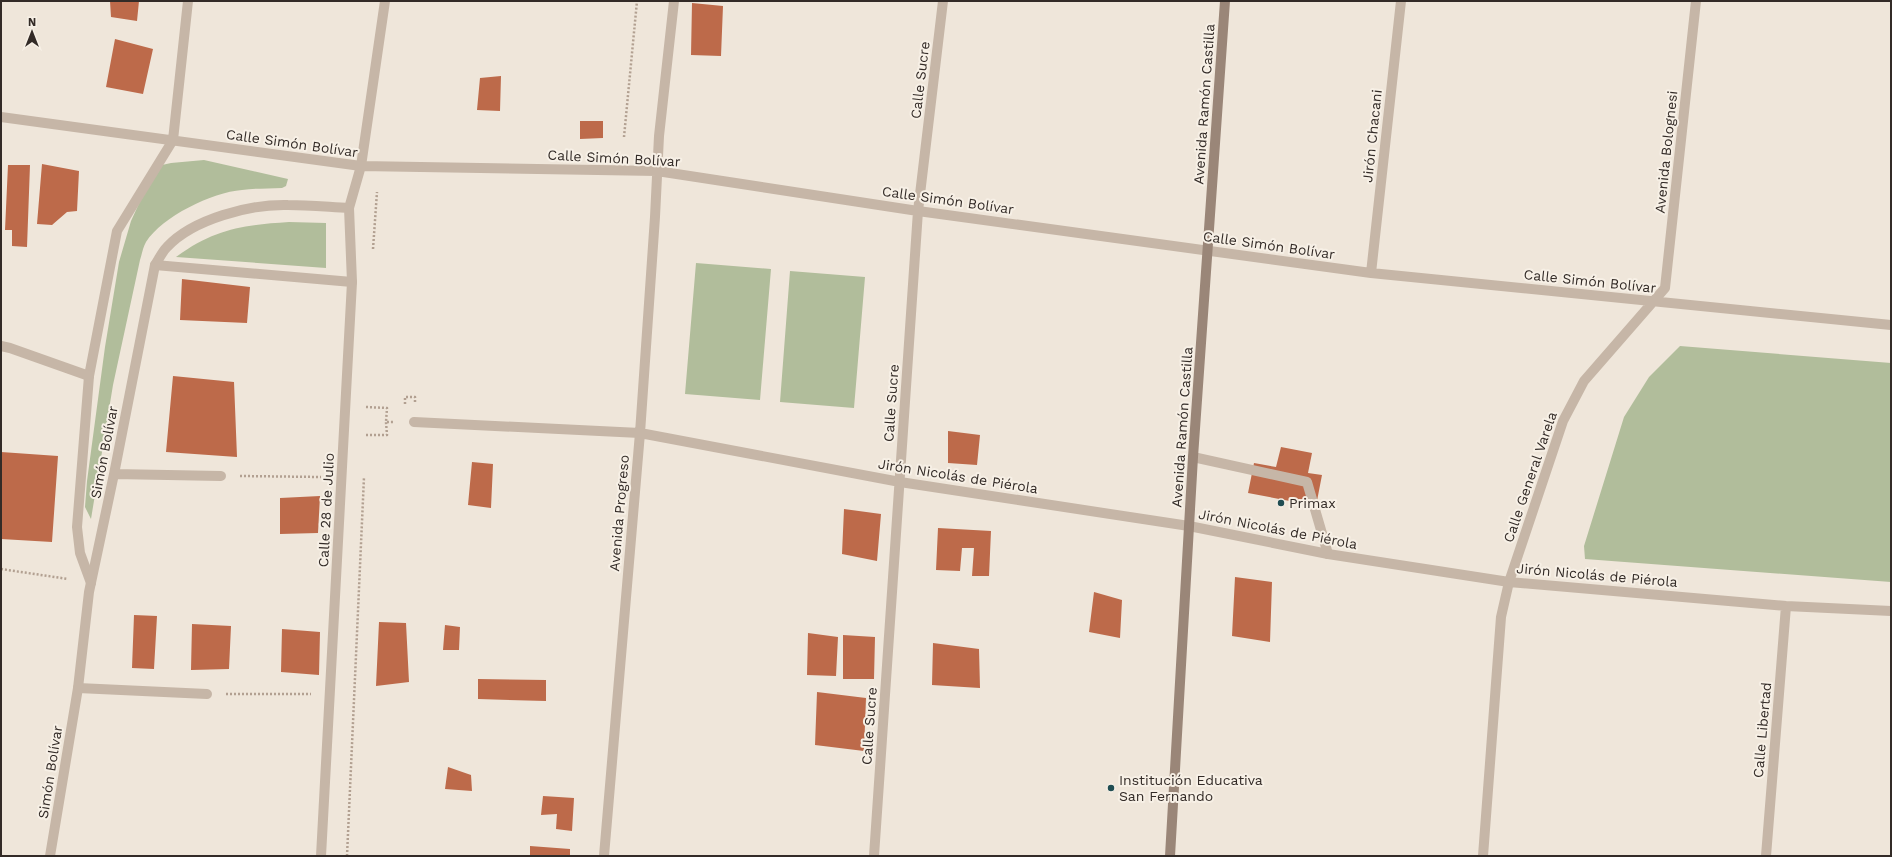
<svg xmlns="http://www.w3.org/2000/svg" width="1892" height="857" viewBox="0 0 1892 857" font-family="'Work Sans',sans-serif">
<rect width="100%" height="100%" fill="#efe6da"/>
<!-- green -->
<path fill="#b1bd9b" d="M204,160l84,19 -2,7 -4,2c-14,1 -27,0 -40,2 -30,2 -80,27 -96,52 -3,5 -4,12 -6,18l-27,125 -22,134 -6,-12 2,-26 18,-134 14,-85 12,-41 22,-48 9,-8 9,-2z
M289,222l37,1v45l-150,-11c38,-28 67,-32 113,-35z
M696,263l75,6 -11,131 -75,-6z
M790,271l75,6 -11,131 -74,-6z
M1680,346l211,17v219l-306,-23 -1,-13 40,-129 25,-40z"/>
<!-- building -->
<path fill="#bd6a4a" d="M110,1h29l-2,20 -26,-4z
M692,3l31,3 -2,50 -30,-1z
M115,39l38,10 -10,45 -37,-7z
M501,76l-1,35 -23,-1 3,-32z
M580,121h23v17l-23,1z
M42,164l37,7 -2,40 -10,1 -15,13 -15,-1z
M8,165h22l-3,82 -15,-1v-16h-7z
M182,279l68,8 -3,36 -67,-3z
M173,376l61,6 3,75 -71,-5z
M948,431l32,4 -3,30 -29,-2z
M1281,447l31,6 -4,20 14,2 -6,31 -68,-13 6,-30 22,4z
M1,452l57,4 -6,86 -51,-3z
M472,462l21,2 -2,44 -23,-3z
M320,496l-2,37 -38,1v-36z
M844,509l37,5 -4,47 -35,-7z
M938,528l53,3 -2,45h-17l2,-28h-12l-2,23 -24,-1z
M1235,577l37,5 -2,60 -38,-6z
M1094,592l28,8 -2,38 -31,-6z
M134,615l23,1 -3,53 -22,-1z
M379,622l27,1 3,59 -33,4z
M192,624l39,2 -2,43 -38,1z
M445,625l15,2 -1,23h-16z
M282,629l38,3 -1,43 -38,-3z
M808,633l30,4 -2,39 -29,-1z
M843,635l32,2 -1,42h-31z
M933,643l46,6 1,39 -48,-3z
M478,679l68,1v21l-68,-2z
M817,692l49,6 -2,53 -49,-6z
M448,767l23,8 1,16 -27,-2z
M543,796l31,2 -2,33 -16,-2 1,-15 -16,1z
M530,846l40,3v7h-40z"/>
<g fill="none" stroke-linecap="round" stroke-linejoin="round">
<!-- path -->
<path stroke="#b2a091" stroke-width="2.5" stroke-dasharray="2 2" stroke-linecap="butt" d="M624,137l13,-136
M373,249l4,-57
M405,404v-7h10v5
M366,407l21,1 -1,14h8
M366,435h21l-1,-13
M240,476l81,1
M1,569l67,10
M226,694h85
M347,856l17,-379"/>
<!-- service -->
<path stroke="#c6b6a7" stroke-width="10" d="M361,166l24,-165
M155,265l197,17
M1193,457l114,25 21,72
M91,583l-11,-30 -3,-26 12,-151 28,-145 56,-91
M78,688l129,6"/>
<!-- minor -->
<path stroke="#c6b6a7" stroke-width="10" d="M1,117l360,49 296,5 261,40 453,62 520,52
M173,140l15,-139
M1371,273l30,-272
M1,346l9,2 79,28
M414,422l226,11 260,49 289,44 139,28 181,28 277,24 105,5
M114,474l107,2
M50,856l28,-168 11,-96 25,-118 41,-209c4,-6 7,-13 12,-18 26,-28 83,-43 121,-42 20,0 41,2 61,3
M321,856l31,-574 -3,-74 12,-42
M604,856l36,-423 15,-216 4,-81 15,-135
M874,856l44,-645 25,-210
M1483,856l18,-239 8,-35 54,-161 21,-40 81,-93 31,-287
M1766,856l20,-250"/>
<!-- secondary -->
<path stroke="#9a8678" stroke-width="10" d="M1170,856l23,-399 32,-456"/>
</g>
<!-- markers -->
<g fill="#204d52" stroke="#f7f0e6" stroke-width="1.5">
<circle cx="1281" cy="503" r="4"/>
<circle cx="1111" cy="788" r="4"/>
</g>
<g text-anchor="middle" stroke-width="4" stroke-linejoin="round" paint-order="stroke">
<!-- street labels -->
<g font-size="14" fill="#332b27" stroke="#f7f0e6">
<text transform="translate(920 80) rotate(-83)" y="5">Calle Sucre</text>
<text transform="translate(1204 104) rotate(-86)" y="5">Avenida Ramón Castilla</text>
<text transform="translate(1372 136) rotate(-84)" y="5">Jirón Chacani</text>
<text transform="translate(292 143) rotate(8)" y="5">Calle Simón Bolívar</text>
<text transform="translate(1666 152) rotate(-84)" y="5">Avenida Bolognesi</text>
<text transform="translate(614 158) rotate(3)" y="5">Calle Simón Bolívar</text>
<text transform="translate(948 200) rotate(8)" y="5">Calle Simón Bolívar</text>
<text transform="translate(1269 245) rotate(8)" y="5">Calle Simón Bolívar</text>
<text transform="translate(1590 281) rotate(6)" y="5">Calle Simón Bolívar</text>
<text transform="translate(891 403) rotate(-86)" y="5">Calle Sucre</text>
<text transform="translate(1182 427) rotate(-86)" y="5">Avenida Ramón Castilla</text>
<text transform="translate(104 452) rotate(-79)" y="5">Simón Bolívar</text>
<text transform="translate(958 476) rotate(9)" y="5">Jirón Nicolás de Piérola</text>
<text transform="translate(1530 477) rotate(-71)" y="5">Calle General Varela</text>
<text transform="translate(326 510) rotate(-87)" y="5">Calle 28 de Julio</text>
<text transform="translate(619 513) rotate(-85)" y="5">Avenida Progreso</text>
<text transform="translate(1278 529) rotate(11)" y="5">Jirón Nicolás de Piérola</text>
<text transform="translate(1597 575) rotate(5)" y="5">Jirón Nicolás de Piérola</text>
<text transform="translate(869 726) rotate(-86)" y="5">Calle Sucre</text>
<text transform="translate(1762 730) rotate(-85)" y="5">Calle Libertad</text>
<text transform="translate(50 772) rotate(-81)" y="5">Simón Bolívar</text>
</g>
<!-- poi labels -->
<g font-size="14" fill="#332b27" stroke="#f7f0e6" text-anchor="start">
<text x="1289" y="508">Primax</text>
<text x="1119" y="785">Institución Educativa<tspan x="1119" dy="16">San Fernando</tspan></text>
</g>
</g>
<!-- border -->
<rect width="1892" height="857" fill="none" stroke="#332b27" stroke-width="4"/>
<!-- north arrow -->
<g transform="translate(32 32)" stroke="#f7f0e6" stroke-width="3" paint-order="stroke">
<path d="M0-3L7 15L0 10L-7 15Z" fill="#332b27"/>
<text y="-6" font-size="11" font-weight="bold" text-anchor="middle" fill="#332b27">N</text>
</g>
</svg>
